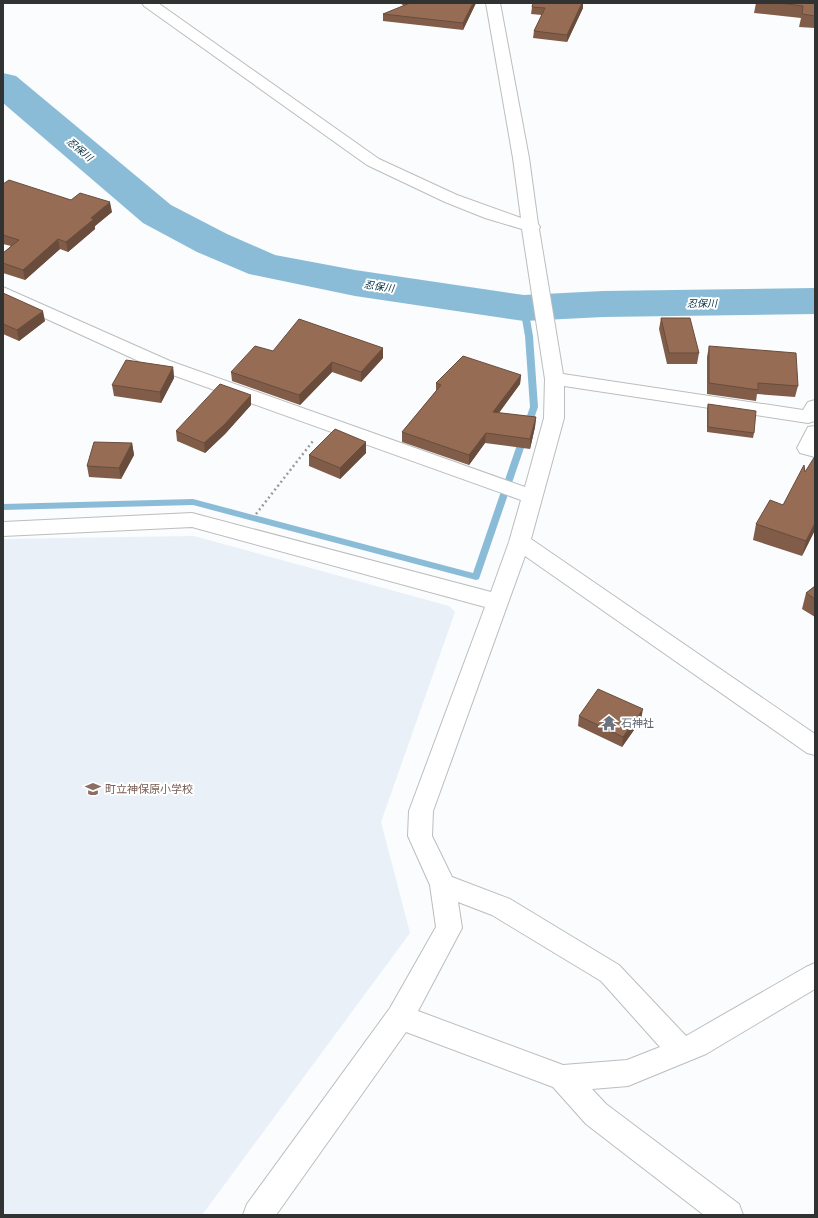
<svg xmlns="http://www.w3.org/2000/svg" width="818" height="1218" viewBox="0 0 818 1218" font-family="'PT Sans Narrow','Noto Sans JP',sans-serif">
<rect width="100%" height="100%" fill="#fafcfd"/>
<!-- built -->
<path fill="#e9f0f8" d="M194,536l255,70 6,6 -74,210 29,111 -208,282h-199v-676z"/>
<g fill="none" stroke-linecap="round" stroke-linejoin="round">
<!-- stream -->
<path fill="#8bbcd7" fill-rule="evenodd" d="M521,306h3l4,2 5,28 5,71 -59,172 -3,1 -283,-75 -190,5v-6l190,-5 280,74 57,-166 -5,-71 -5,-28z"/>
<!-- river -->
<path fill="#8bbcd7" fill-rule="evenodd" d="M3,73l13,3 155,129 56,29 48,21 80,15 169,25 79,-4 212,-3v26l-212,3 -79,4 -169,-25 -106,-22 -52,-22 -54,-29 -140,-120z"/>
<defs>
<path id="minor" d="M142,3h16l221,156 78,36 64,23 -8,-60 -27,-155h14l29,155 9,66 2,3 -1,2 24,145 240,36 5,-8 7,-2v21l-7,2 -244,-37v32l-33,121 284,195v21l-8,-2 -282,-197 -92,255 -1,25 20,41 58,22 109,66 67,71 120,-69 9,-4v26l-109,65 -78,32 -36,3 14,15 133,100 4,11h-39l-118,-91 -33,-37 -147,-55 -130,183h-33l4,-11 143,-196 46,-81 -6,-42 -22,-49 1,-25 76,-204 -293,-80 -189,9v-14l189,-9 299,79 18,-50 12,-42 -365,-131 -153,-70v-12l167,74 355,126 19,-69 1,-39 -23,-150 -37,-11 -40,-16 -78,-37 -223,-159zM458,902l34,13 109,66 59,66 -33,13 -64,5 -145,-54 44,-83z
M815,426v31l-15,-4 -3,-5 11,-21z"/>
</defs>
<!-- minor casing -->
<use href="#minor" stroke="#bcbdbe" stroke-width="2"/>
<!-- path -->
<path stroke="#9a9b9c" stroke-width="2.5" stroke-dasharray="2 3" stroke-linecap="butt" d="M256,514l57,-73"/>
<!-- minor -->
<use href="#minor" fill="#fff" fill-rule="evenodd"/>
</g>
<!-- wall -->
<path fill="#815d49" d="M400,3h76l-13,27 -80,-9v-7l21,-8z
M533,3h50v5l-16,34 -34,-4 1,-7 8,-16 -11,-1 1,-7z
M756,3h59v25l-16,-1 2,-9 -47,-5z
M3,184l68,16 41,12 -17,14v3l-27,23 -8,-3 -35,31 -22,-7v-20l8,-7 -8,-2z
M3,293l42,28 -26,20 -16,-7z
M661,318l38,35 -2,11h-30l-8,-35z
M709,346l89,40 -3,11 -38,-3 -1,7 -49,-7v-37z
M383,348v10l-22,24 -29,-10 -32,33 -68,-24 -1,-9 42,-21z
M173,367l1,11 -13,25 -47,-7 -2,-11z
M521,375l-1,9 -21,29 37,4 -1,10 -5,22 -45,-6 -16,22 -67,-23v-10l34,-41v-8z
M708,404l46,29 -1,5 -46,-6v-23z
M251,405l-26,29 -20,19 -28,-12 -1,-10z
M132,443l2,12 -13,24 -32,-2 -2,-11z
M366,453l-26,26 -31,-13v-11z
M805,472l10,58 -13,26 -49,-16 3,-16 27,-19z
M815,586v31l-13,-8 4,-16z
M579,716l62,4 -19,27 -44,-21z"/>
<!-- shaded-wall -->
<path fill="#694c3c" d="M473,3h3l-13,27v-7z
M582,3h1v5l-16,34v-7z
M110,202l2,10 -17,14v3l-27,23 -2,-10 25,-24z
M58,239l2,10 -35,31 -2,-10z
M43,311l2,10 -26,20 -2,-11z
M383,348v10l-22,24v-10z
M332,362v10l-32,33 -1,-10z
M173,367l1,11 -13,25 -1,-11z
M521,375l-1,9 -28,38 1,-10z
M251,395v10l-26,29 -20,19 -1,-10z
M536,417l-1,10 -5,22v-10z
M486,433l-1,10 -16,22v-10z
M366,442v11l-26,26v-11z
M132,443l2,12 -13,24 -2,-11z
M815,523v7l-13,26 4,-15z
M643,709l-2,11 -19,27 1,-10z"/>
<!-- building -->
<path fill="#966c55" stroke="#694c3c" d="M410,3h63l-10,20 -80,-9z
M533,3h49l-15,32 -33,-4 11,-23 -13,-1z
M779,3h36v13l-13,-2 1,-8z
M9,180l62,20 9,-7 30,9 -19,16 3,1 -28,23 -8,-3 -35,31 -20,-7v-10l16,-13 -16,-5v-51z
M3,293l40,18 -26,19 -14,-6z
M661,318h29l9,35h-30z
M299,319l84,29 -22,24 -29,-10 -33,33 -68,-23 24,-26 18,5z
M709,346l87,7 2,33 -40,-3v7l-49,-7z
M463,356l58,19 -28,37 43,5 -6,22 -44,-6 -17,22 -67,-23 39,-47 -5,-2z
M126,360l47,7 -13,25 -48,-7z
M220,384l31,11 -27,30 -20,18 -28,-12z
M708,404l48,7 -2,22 -46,-6z
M335,429l31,13 -26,26 -31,-13z
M94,442l38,1 -13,25 -32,-2z
M815,456v67l-9,18 -50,-17 14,-24 13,5 21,-40 1,7z
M815,586v13l-9,-6z
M598,689l45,20 -20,28 -44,-21z"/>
<!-- icons -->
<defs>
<symbol id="temple-bare" viewBox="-9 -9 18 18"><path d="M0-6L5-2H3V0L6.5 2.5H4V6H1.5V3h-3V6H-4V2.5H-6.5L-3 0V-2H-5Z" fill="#6b7280" stroke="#fff" stroke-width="2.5" paint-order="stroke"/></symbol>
<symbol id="school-bare" viewBox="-9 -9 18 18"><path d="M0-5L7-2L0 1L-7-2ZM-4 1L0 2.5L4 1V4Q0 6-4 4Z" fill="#8d6e63" stroke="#fff" stroke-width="2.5" paint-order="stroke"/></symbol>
</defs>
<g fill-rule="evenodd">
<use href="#temple-bare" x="598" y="712" width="22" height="22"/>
<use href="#school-bare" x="82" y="778" width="22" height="22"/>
</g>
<g text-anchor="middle" stroke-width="4" stroke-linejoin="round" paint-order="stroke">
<!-- far-water labels -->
<g font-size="10" font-style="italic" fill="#042f43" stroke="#fff">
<text transform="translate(80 149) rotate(40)" y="4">忍保川</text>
<text transform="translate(379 286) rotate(8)" y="4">忍保川</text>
<text transform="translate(702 303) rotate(-1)" y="4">忍保川</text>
</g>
<!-- worship labels -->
<g font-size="11" fill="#5b616d" stroke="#fff" text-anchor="start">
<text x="621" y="727">石神社</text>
</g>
<!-- education labels -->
<g font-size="11" fill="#785e54" stroke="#fff" text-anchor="start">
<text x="105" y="793">町立神保原小学校</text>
</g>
</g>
<!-- border -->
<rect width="818" height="1218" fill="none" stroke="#313232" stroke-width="8"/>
</svg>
